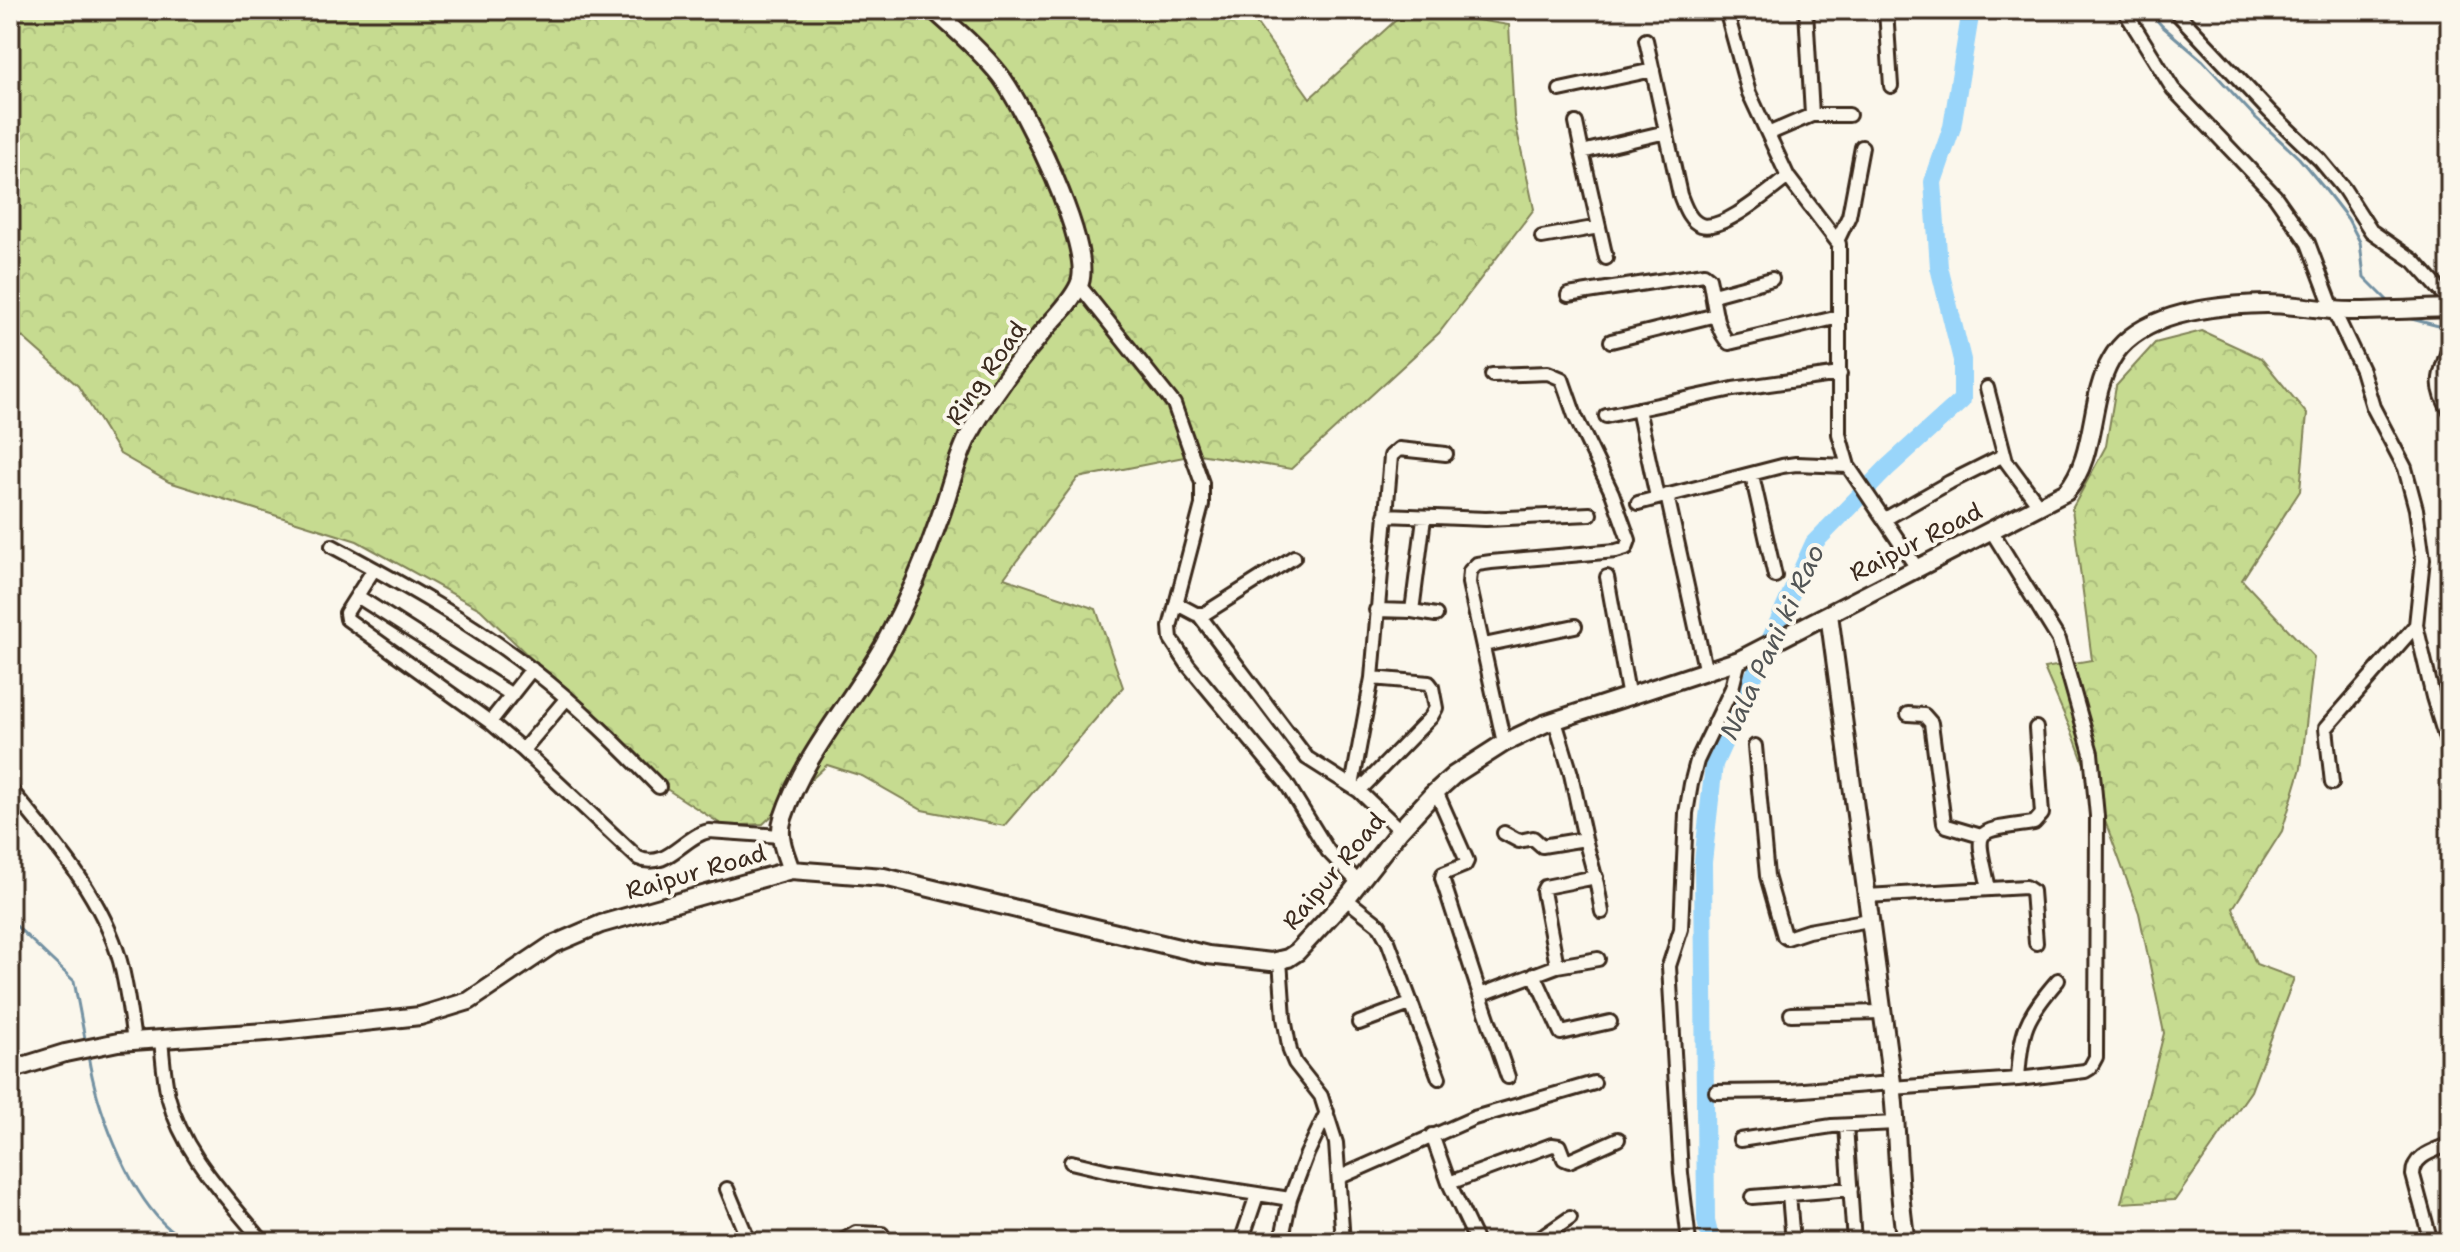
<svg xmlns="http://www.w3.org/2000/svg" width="2460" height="1252" viewBox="0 0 2460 1252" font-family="'Shantell Sans',sans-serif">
<defs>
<pattern id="forest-crowns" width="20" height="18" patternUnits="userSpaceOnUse" patternTransform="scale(2)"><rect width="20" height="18" fill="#c6db90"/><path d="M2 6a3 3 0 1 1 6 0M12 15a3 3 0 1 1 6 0" fill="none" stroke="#abbc7c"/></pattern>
</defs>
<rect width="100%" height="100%" fill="#fbf7ec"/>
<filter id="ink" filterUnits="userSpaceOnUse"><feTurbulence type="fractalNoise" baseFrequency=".0125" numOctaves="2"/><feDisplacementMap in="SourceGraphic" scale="16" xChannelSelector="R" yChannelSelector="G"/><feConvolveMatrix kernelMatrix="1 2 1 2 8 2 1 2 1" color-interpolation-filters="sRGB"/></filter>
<g filter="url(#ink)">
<!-- forest -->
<path fill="url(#forest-crowns)" stroke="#808257" stroke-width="2" d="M10,10h1237l63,88 97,-88h8l94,15 5,92 20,92 -95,124 -148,136 -92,-15 -121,24 -74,100 92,31 27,78 -119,139 -82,-16 -60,-34 -35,-11 -64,59 -39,2 -59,-38 -185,-179 -123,-68 -188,-59 -49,-28 -42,-68 -68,-60z
M2202,331l59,27 46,56 -7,77 -58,89 72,77 -13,111 -19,63 -49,77 23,56 38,14 -43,113 -76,109 -54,3 43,-170 -25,-120 -65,-176 -30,-69 48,-8 -20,-151 34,-63 10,-60 39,-43z"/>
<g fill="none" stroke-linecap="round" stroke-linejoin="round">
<!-- stream -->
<path stroke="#7391a2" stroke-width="3" d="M2148,10l14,16 41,35 53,57 43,40 25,30 24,31 12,23 4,35 26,26
M2404,317l46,12
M10,920l64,61 12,63
M88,1055c8,51 38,131 75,168 7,7 16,13 24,19"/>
<!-- river -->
<path stroke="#99d5fa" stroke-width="18" d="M1711,1242l-5,-21 -3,-359 11,-98 100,-221 74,-76 74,-67v-40l-23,-93 -6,-85 19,-55 19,-117"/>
<defs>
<path id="street" d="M1726,10l23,83 39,84 51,67v190l9,32 69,102
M1806,10l6,105
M1886,10l5,76
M2124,10l49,79 102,107 33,47 25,66 29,61 11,37 32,61 11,41 7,50 -7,66 17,72 17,55
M2174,10l96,102 50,48 24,29 27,42 43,30 36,40
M1646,40l34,155c4,10 9,26 21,30 22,7 70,-36 87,-48
M1560,90l93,-20
M1576,123l6,29
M1770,133l42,-18h37
M1542,237l57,-10
M1838,239l11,-23 13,-69
M1606,258l-24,-106 84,-20
M1079,285l95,119 28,79v22l-32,122 1,12 17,26 98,118 42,68 31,32
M1568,295l136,-21 5,4c5,20 5,51 20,65l110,-26
M1713,295l59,-16
M1611,341l105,-26
M2450,345c-9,28 -18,38 0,66
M1492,375l56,-2 14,6 13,37 37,77 17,47 -3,8 -10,3 -125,11 -14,2 -7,7 -1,12 35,160
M1987,388l19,73 34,46
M1638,409l19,88
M1606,416l127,-27 107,-15
M1752,475l23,101
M1667,495l39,178
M1638,503l144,-37 14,-2 52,2
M1385,515l101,4 104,-5
M1885,519l65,-37 54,-27
M332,546c69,37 140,76 202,125 45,35 85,75 125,116
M374,569l-28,44 1,6 143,103 33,28 115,108c29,13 45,-22 71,-27l71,5
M1607,577l22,121
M357,596l155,99
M1177,604l19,10h8l90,-57
M1376,610l36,1 24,4
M1412,611l12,-93
M1199,615l108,143 52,33 41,39
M1484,645l91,-19
M1908,714l16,1 7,8 13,100 3,3 34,10
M490,722l42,-53
M1755,746l12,130 17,60 3,2 21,-7 61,-11
M523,750l44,-52
M2332,783l-6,-55 90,-103
M1352,786l20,-108
M10,789c43,52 91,105 110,172 7,26 10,53 14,80
M1359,791l72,-74 5,-9 -4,-21 -3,-4 -57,-5 19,-222 8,-7 47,5
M1436,791l31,70 -2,4 -22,9 -1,4 38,117 77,-29
M1504,833l15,8 14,-3 9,8 43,-7 -14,-65 -16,-53
M1585,839l12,45 5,28
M1596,877l-51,10 -2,4 14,75 41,-7
M1989,889c-13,-63 -19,-57 45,-66l8,-9 -6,-86
M1866,896l160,-9 6,4 4,52
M1346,899l33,26 9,16 51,137
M1280,960l4,58 6,33 5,12 26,33 15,47 7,99
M1534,974l27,59 49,-11
M1480,995l28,82
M1791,1014l91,-2
M1359,1023l51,-19
M161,1040c2,19 3,38 7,56 15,59 59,101 95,146
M2018,1079c3,-49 7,-61 40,-99
M1892,1088l126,-9 67,-8 5,-3 6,-11 1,-241 -6,-63 -32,-113 -68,-110
M1716,1092l75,-1 101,-8
M1846,1126l8,116
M1432,1135l17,48 26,55
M1740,1140l92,-14 64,-3
M1071,1162l38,9 181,28
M1340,1177l134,-59 120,-35
M1449,1183l103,-38 7,1 5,13 5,2 49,-22
M727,1189l22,53
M1789,1195l4,47
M1752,1197l99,-8
M841,1242l15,-9 26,1
M1241,1242l16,-47
M1281,1242l9,-43 17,-45 20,-42
M1535,1242l35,-24
M1689,1242l-8,-69 -12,-207 12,-37 5,-116 5,-29 6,-23 35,-73 7,-28
M2431,1242l-18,-67c0,-20 21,-24 37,-31"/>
<path id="secondary" d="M1829,614l63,469c6,53 5,106 14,159
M791,870c-6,-17 -14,-34 -8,-52 21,-64 69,-116 101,-173 22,-41 41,-84 56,-128 10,-27 15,-54 28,-80 19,-35 44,-69 70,-99 13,-17 32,-33 41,-53 17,-35 -56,-181 -80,-211 -19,-24 -43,-44 -65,-64
M10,1070l55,-17 53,-11 162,-11 140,-15 49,-15 83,-56 49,-21 190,-54 93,7 324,78 63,7 17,-4 9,-6 49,-53 54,-69 32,-35 22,-20 50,-32 40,-19 195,-64 327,-168c31,-36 22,-92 45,-132 26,-48 107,-55 155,-56 29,0 58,7 86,7 33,0 65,-2 98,-3"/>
</defs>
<!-- street casing -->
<use href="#street" stroke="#3b2a1e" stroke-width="18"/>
<!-- secondary casing -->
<use href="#secondary" stroke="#3b2a1e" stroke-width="22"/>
<!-- street -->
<use href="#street" stroke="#fbf7ec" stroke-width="12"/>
<!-- secondary -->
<use href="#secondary" stroke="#fbf7ec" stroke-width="16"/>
</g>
</g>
<g text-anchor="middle" stroke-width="8" stroke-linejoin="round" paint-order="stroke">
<!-- street labels -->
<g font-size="24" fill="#3b2a1e" stroke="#fbf7ec">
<text transform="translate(986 373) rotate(-55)" y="8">Ring Road</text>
<text transform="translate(1916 542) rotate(-27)" y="8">Raipur Road</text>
<text transform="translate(1334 871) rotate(-50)" y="8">Raipur Road</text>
<text transform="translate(696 872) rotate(-16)" y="8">Raipur Road</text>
</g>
<!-- water labels -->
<g font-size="26" font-style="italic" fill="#525555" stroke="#fbf7ec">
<text transform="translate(1772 642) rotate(-65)" y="9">Nala Pani ki Rao</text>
</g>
</g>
<!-- margin -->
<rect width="2460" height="1252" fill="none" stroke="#fbf7ec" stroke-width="40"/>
<rect x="20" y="20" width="2420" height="1212" fill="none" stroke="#3b2a1e" stroke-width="3" filter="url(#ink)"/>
</svg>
